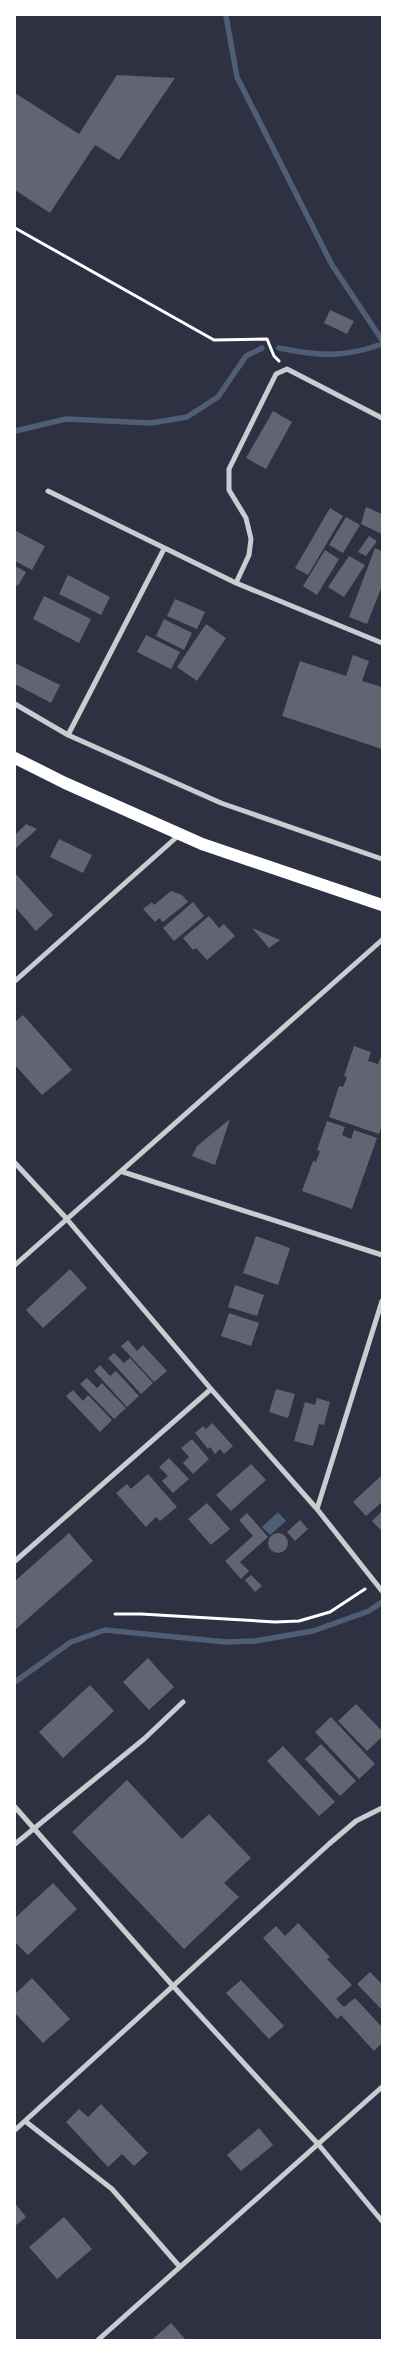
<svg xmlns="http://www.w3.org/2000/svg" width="397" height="2355" viewBox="0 0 397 2355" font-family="'Times New Roman',serif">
<rect width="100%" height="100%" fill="#2d3142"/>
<!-- water -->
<path fill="#4f5d75" d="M278,1512l8,9 -16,14 -8,-8z"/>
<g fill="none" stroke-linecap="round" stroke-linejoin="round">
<!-- stream -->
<path stroke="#4f5d75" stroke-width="5.5" d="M226,16l11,61 95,188 50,75
M279,348c39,8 65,10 103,-4
M15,431l51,-12 85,4 36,-6 31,-20 28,-41 16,-8
M15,1682l56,-40 34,-12 121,12 29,-1 58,-10 56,-20 13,-9"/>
</g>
<!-- building -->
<path fill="#626471" d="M117,75l58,3 -56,82 -24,-15 -45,68 -35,-23v-97l64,41z
M330,310l24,11 -7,13 -23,-11z
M273,411l19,11 -26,47 -20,-11z
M366,507l16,7v20l-21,-10z
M330,508l13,8 -35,59 -13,-7z
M346,517l14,8 -17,28 -14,-8z
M16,531l29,15 -13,24 -17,-9z
M369,536l8,5 -11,15 -8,-4z
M375,548l7,3v35l-15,38 -18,-7z
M325,550l14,9 -22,36 -14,-9z
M349,556l16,9 -21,32 -16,-10z
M15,566l11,6 -8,14 -3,-2z
M68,575l42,22 -9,18 -42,-21z
M44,596l47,23 -12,24 -46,-24z
M175,599l30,13 -8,17 -30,-13z
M164,619l28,14 -8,17 -28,-14z
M206,624l20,14 -29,43 -20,-14z
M146,635l34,17 -9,17 -34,-17z
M353,655l16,6 -7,20 20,6v62l-100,-33 18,-55 46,15z
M15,663l45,22 -9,18 -36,-19z
M26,824l11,5 -22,20v-14z
M59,839l33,16 -9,18 -33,-16z
M15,873l38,42 -17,16 -21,-24z
M171,891l11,4 6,7 -25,20 -4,-4 -4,4 -12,-13 9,-7 2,3z
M193,902l11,14 -30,25 -11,-13z
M209,916l10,12 5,-4 11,12 -28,24 -11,-12 -3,2 -10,-12z
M252,928l28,12 -11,8z
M23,1015l49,55 -30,25 -27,-30v-43z
M354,1046l17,6 -3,9 10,3 4,-10v71l-3,9 -50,-17 10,-31 4,1 4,-10 -3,-1z
M230,1119l-15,46 -23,-9 5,-10z
M327,1121l18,6 -3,8 9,4 3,-9 23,8 -25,71 -50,-18 11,-30 3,1 4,-11 -3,-1z
M256,1236l34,12 -12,37 -35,-12z
M70,1269l17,19 -44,40 -17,-18z
M235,1285l29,10 -7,21 -29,-9z
M229,1313l30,10 -8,23 -30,-10z
M128,1340l9,11 6,-6 24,26 -13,11 -33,-36z
M114,1353l10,10 6,-5 23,25 -12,11 -33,-36z
M100,1365l10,11 6,-5 23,25 -12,11 -33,-36z
M87,1378l10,10 5,-5 24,25 -12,11 -34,-35z
M276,1389l19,5 -7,24 -19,-6z
M73,1390l10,11 5,-6 24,25 -12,12 -34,-36z
M317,1398l13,4 -6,23 -5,-1 -6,22 -19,-5 11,-39 10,3z
M212,1423l21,23 -9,8 -4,-5 -5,5 -5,-7 -2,2 -13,-16 8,-7 3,3z
M192,1439l17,20 -16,15 -10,-11 6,-6 -8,-9z
M169,1458l20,21 -16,14 -11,-12 6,-5 -9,-9z
M251,1464l15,16 -35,31 -15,-16z
M148,1474l29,33 -17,14 -4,-4 -10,10 -30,-34 11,-9 4,5z
M382,1475v27l-16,14 -13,-14z
M207,1503l23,26 -19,16 -23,-26z
M382,1511v20l-10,-10z
M247,1513l21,24 -28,25 9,9 -8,8 -16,-18 28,-25 -14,-16z
M300,1520l8,9 -13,12 -8,-9z
M69,1533l24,28 -78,69v-49z
M268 1543a10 10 0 1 1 20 0a10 10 0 1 1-20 0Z
M251,1575l11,11 -7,6 -10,-12z
M148,1658l26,29 -25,23 -26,-28z
M90,1685l24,26 -51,47 -24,-26z
M356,1704l26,27v6l-15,14 -29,-30z
M331,1717l44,47 -16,15 -44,-47z
M321,1744l35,37 -16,15 -35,-37z
M283,1746l52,56 -16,14 -52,-55z
M127,1780l55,59 27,-25 42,44 -27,25 15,14 -55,52 -112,-117z
M53,1883l24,26 -49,46 -13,-13v-24z
M298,1923l32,34 -3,2 25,26 -16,14 8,8 11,-9 27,29v16l-8,8 -33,-36 -4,4 -74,-81 13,-12 9,10z
M370,1972l12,12v26l-25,-26z
M32,1978l38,41 -27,24 -28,-30v-19z
M241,1980l43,46 -15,13 -43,-46z
M101,2104l47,49 -14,13 -12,-12 -14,13 -42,-45 13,-13 9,8z
M259,2128l14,17 -32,26 -14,-16z
M15,2203l11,14 -11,9z
M64,2217l28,32 -35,30 -28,-32z
M171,2323l15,17h-35l3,-2z"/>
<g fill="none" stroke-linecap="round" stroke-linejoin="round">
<!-- path -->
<path stroke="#fff" stroke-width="3" d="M15,228l199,112 53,-1 7,17 5,5
M115,1614h26l134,8 24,-1 31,-9 35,-23"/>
<!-- minor -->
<path stroke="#caccd0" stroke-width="5" d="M48,491l188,92 146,60
M236,583l13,-28 2,-16 -5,-21 -17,-28v-21l47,-95 11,-5 95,49
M15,704l53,31 153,68 161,56
M68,735l96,-186
M15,981l164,-146
M15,1163l51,55 145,171 106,120 65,82
M123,1172l259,83
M15,1265l367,-325
M317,1509l65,-208
M15,1561l196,-172
M15,1807l158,179 145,158 64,77
M15,1844l129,-105 39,-37
M25,2121l87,68 68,78
M15,2130l314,-286 27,-23 26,-13
M98,2340l284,-253"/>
<!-- primary -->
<path stroke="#fff" stroke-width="12" d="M15,758l50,25 137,61 180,61"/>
</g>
<!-- border -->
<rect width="397" height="2355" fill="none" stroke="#ffffff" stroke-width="32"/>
</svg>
